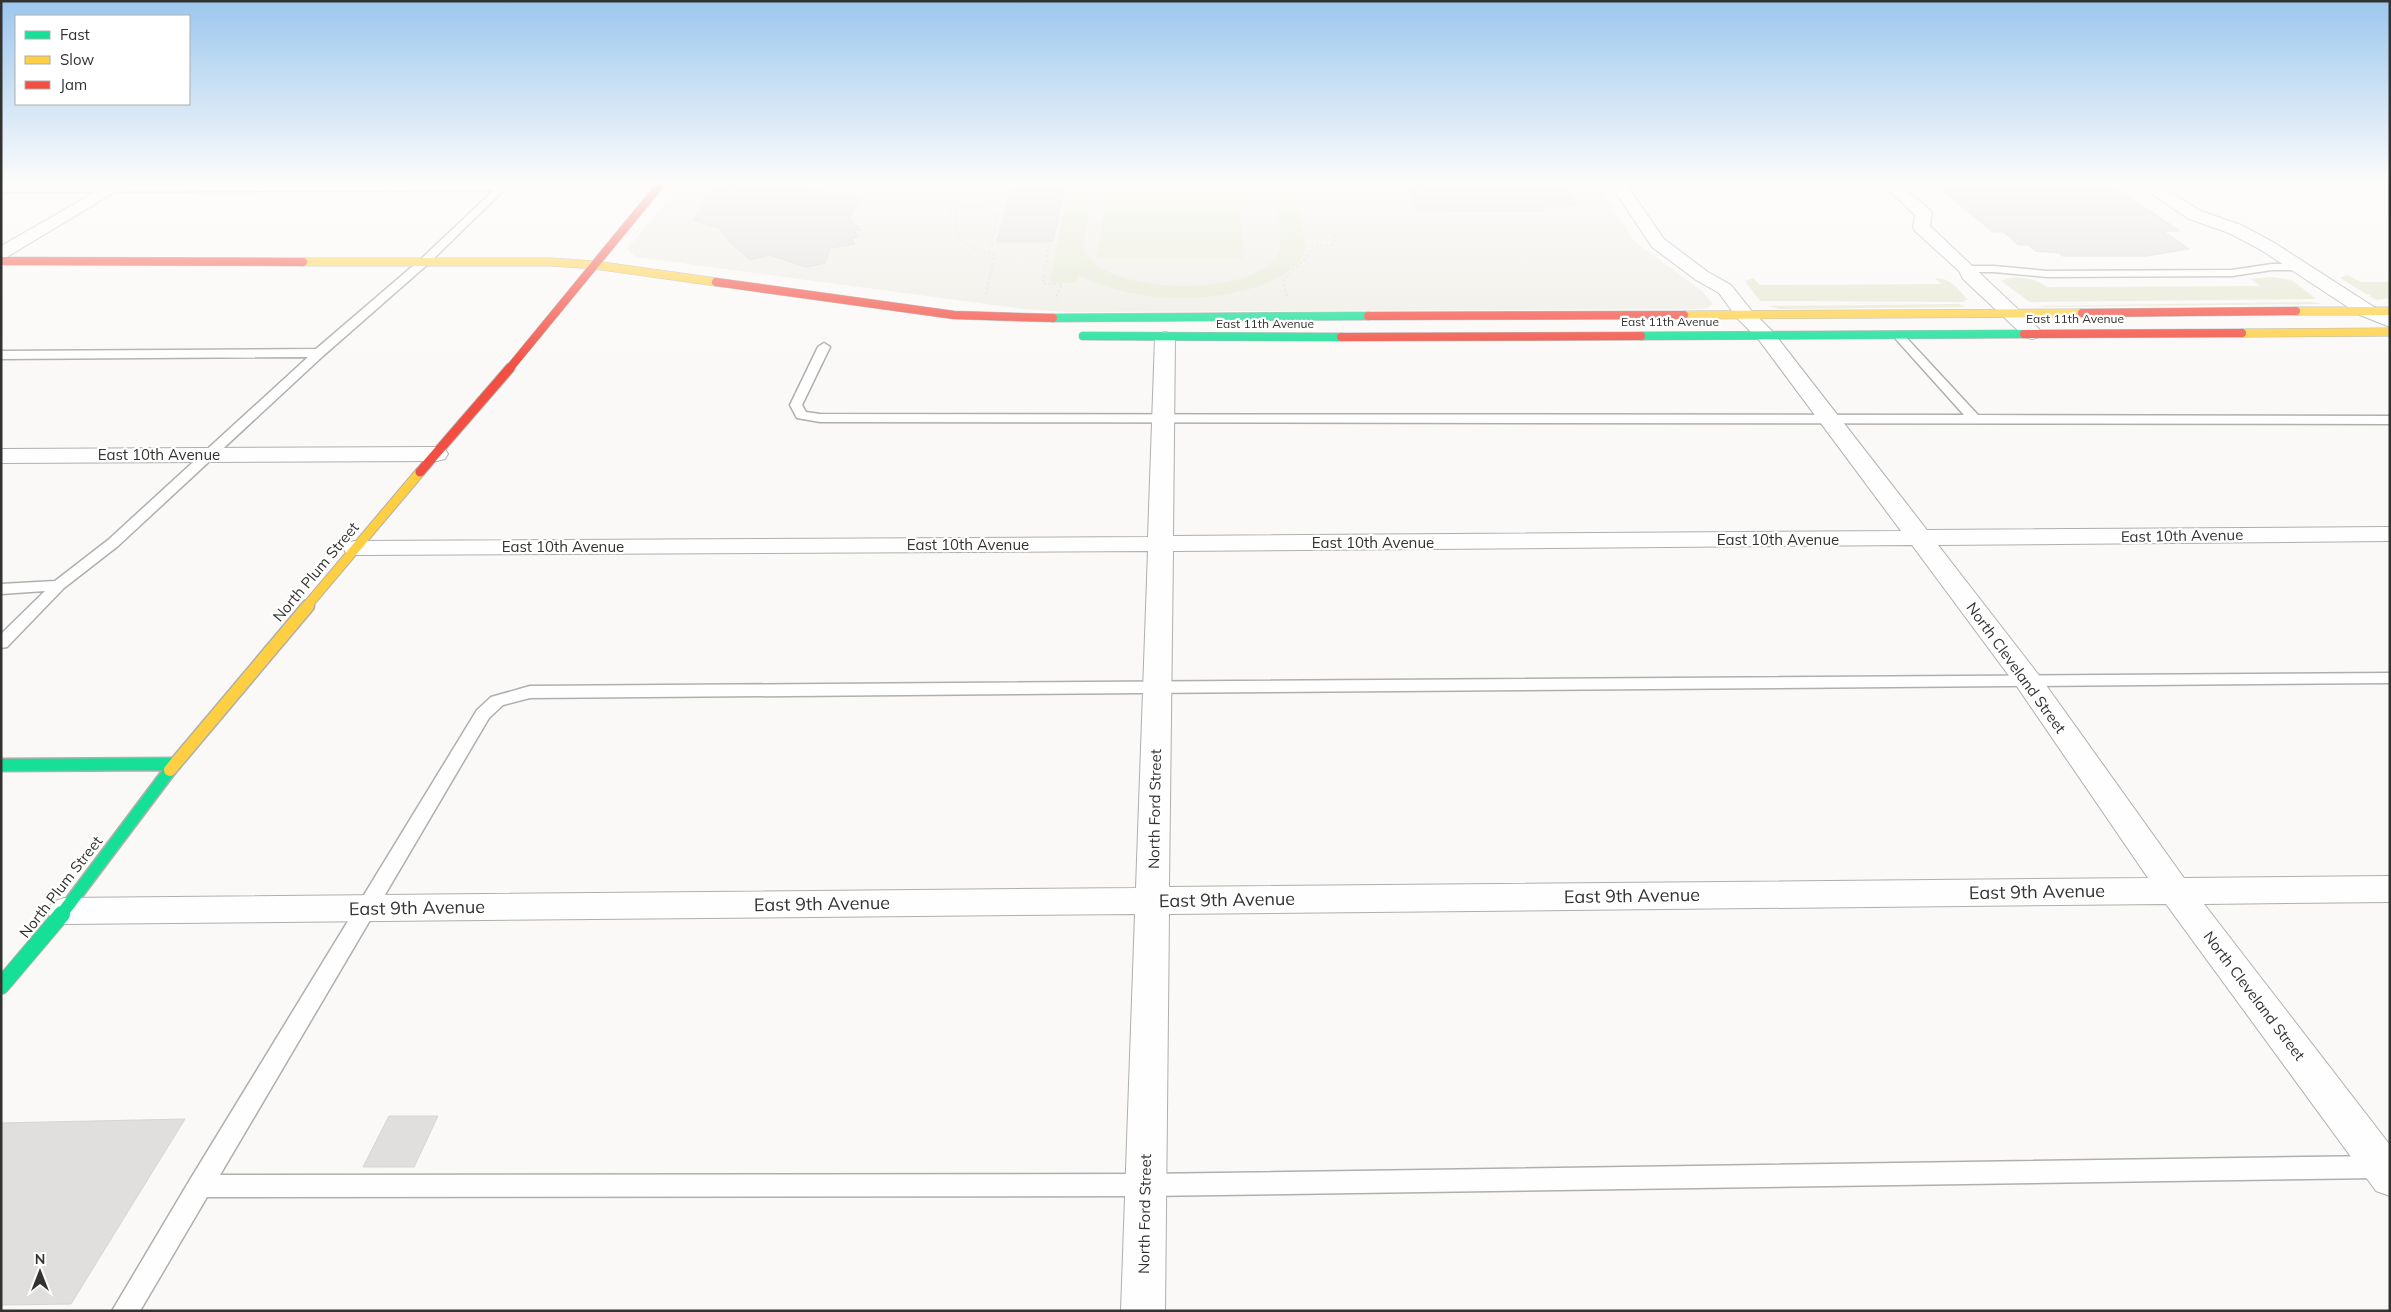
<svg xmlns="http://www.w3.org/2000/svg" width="2391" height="1312" viewBox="0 0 2391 1312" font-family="Mulish,sans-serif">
<rect width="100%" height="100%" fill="#faf9f7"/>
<!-- built -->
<path fill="#eeece5" d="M681,184h917l37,58 67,49 11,13 -6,4 -6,1 -634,3 -43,-3 -388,-52 -9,-8z"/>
<!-- green -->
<path fill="#e5e8d2" d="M1069,184h24l-10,64c18,50 181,50 196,3 5,-12 -4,-53 -6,-67h22l10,60c1,14 -12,25 -24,32 -55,31 -147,28 -203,-1l-2,8 -26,-1z
M1108,184h130l6,74h-147z
M2347,275l14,7h29v16l-13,2 -8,-4 3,-1 -6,-1 -26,-16z
M2272,277l20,3 24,19 -286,3 -29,-21c13,-7 36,-3 46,6l213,-1 -9,-7z
M1753,278l7,7 181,-1 -6,-6c15,-1 24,12 33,22h-4l2,2 -206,-1 -15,-20z
M2312,302l10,2 -276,3 -10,-1z
M1959,304l7,3 -186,2 -12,-3z"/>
<!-- building -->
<path fill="#e0dfde" stroke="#d6d5d4" d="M736,184h64l33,11 26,4 -10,19 12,12 -7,1 5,6 -8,1 4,6 -25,4 -5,15 -18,4 -38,-12 -19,5 -18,-16 -13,-16 -26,-8 10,-13 -4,-1 14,-18z
M1013,184h52l-12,57 -56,1z
M1416,184h147l14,22h-36l3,5 -128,-1 -8,-23 9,-1z
M1934,184h176l70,47h-17l26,18 -42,7h-85l-3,-3 -24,-2 -7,-6h-10l-14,-13h-11z
M389,1116h49l-24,51h-51z
M185,1119l-114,185 -70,1v-182z"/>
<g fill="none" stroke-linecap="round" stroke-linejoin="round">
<defs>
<path id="lane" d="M510,184l-81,79 -106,93 -205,190 -54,42 -57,59 -6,1v-14l44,-43 -44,3v-10l54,-3 53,-41 200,-183 -307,2v-8l315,-2 105,-90 73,-69 -493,2v-6z
M2272,264h26l5,3 -5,3h-26l-40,6 -185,1 -53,-5h-27l-5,-3 5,-3h27l53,5 185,-1z
M1898,332l4,1 76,82 412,1v8l-1570,-2 -23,-4 -7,-13 28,-58 6,-4 6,4 -28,58 4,7 14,2 1144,1 -70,-78 -2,-2z
M2390,673v10l-1860,15 -27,7 -14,13 -269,457 926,-1 1233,-18 8,3 3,5 -3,11 -8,3 -1233,18 -939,1 -67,114h-28l79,-133 286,-468 14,-13 39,-11z"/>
<path id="street" d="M109,184h19l-121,73 -6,1v-12z
M1610,184h16l38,55 44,33 23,13 20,25 22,22 154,198 463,-3v14l-452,4 100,129 146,204 206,-2v26l-186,2 186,241v51l-14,-5 -210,-287 -997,10 -4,397h-44l14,-397 -1071,10 -12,-4 -5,-9 5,-9 12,-4 1072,-10 12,-337 -793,4 -9,-2 -3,-5 3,-5 9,-2 793,-4 7,-199 3,-4 7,-2 7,2 3,4 -2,198 728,-5 -142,-191 -22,-22 -18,-25 -23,-13 -44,-33zM1912,545l106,143 130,190 -979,9 4,-336z
M1882,184h17l31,26 2,4 -2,12 109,103 3,4 -3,4 -7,2 -7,-2 -62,-58 -4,-8 -44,-40 -2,-4 2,-12z
M2137,184h19l45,27 40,14 32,17 101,65 16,7v13l-30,-12 -99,-65 -32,-17 -40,-14z
M437,447l8,2 3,5 -3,5 -8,2 -436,2v-14z"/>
<path id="fast-far2" d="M1053,318l315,-2
M1083,336l258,1
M1641,336l383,-2"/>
<path id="fast-far1" d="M1,765l174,-1
M61,915l109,-145"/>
<path id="fast" d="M1,986l61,-72"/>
<path id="slow-far2" d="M303,262h248l44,3 121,17
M2296,311h94
M1684,315l398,-2
M2242,333l148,-1"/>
<path id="slow-far1" d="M306,607l114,-135"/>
<path id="slow" d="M170,770l138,-164"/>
<path id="jam-far1" d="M1,261l302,1
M716,282l238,33 99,3
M2082,313l214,-2
M1368,316l316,-1
M2024,334l218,-1
M1341,337l300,-1
M509,369l152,-185"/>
<path id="jam" d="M420,472l90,-104"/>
</defs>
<!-- lane casing -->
<use href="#lane" stroke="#afafad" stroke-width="3"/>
<!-- street casing -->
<use href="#street" stroke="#afafad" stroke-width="2"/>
<!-- fast-far2 casing -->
<use href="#fast-far2" stroke="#afafad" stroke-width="9"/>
<!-- fast-far1 casing -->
<use href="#fast-far1" stroke="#afafad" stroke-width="15"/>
<!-- fast casing -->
<use href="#fast" stroke="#afafad" stroke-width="18"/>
<!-- slow-far2 casing -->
<use href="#slow-far2" stroke="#afafad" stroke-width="9"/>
<!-- slow-far1 casing -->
<use href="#slow-far1" stroke="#afafad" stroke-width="11"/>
<!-- slow casing -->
<use href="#slow" stroke="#afafad" stroke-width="15"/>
<!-- jam-far1 casing -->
<use href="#jam-far1" stroke="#afafad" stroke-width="9"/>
<!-- jam casing -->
<use href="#jam" stroke="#afafad" stroke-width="11"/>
<!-- path -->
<path stroke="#e0e0de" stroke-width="2" stroke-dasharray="2.5 2.5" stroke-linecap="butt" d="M959,184l-10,28 7,1c-5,29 15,35 39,42l-9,39
M1580,184l8,13h12
M959,185l35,1 4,-2
M950,208h34l14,8 -7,28 58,-2 -6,42h19l-6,13
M968,208l10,-22
M1287,296l-4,-16 24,-23 6,-11 20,-1 3,-10"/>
<!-- lane -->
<use href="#lane" fill="#fefefe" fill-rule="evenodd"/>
<!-- street -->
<use href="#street" fill="#fefefe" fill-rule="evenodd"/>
<!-- fast-far2 -->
<use href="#fast-far2" stroke="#16e098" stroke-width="8"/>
<!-- fast-far1 -->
<use href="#fast-far1" stroke="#16e098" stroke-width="12"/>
<!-- fast -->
<use href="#fast" stroke="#16e098" stroke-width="16"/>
<!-- slow-far2 -->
<use href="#slow-far2" stroke="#ffcf43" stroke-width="8"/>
<!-- slow-far1 -->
<use href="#slow-far1" stroke="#ffcf43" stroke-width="9"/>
<!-- slow -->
<use href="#slow" stroke="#ffcf43" stroke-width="12"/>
<!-- jam-far1 -->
<use href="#jam-far1" stroke="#f24e42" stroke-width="8"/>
<!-- jam -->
<use href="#jam" stroke="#f24e42" stroke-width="9"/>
</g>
<!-- sky -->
<linearGradient id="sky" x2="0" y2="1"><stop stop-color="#9cc7ee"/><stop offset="0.5" stop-color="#fdfcfb"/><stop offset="1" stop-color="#fdfcfb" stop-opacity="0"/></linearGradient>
<rect width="2391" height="367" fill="url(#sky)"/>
<g text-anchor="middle" stroke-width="4.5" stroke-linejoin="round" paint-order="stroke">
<!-- far-street labels -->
<g font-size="12" fill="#323230" stroke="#fff">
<text x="2075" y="323">East 11th Avenue</text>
<text x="1670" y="326">East 11th Avenue</text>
<text x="1265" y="328">East 11th Avenue</text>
</g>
<!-- street labels -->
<g font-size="15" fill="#323230" stroke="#fff">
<text x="159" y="460">East 10th Avenue</text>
<text transform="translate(2182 536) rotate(-1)" y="5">East 10th Avenue</text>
<text x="1778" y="545">East 10th Avenue</text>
<text x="1373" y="548">East 10th Avenue</text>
<text x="968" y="550">East 10th Avenue</text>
<text x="563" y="552">East 10th Avenue</text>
<text transform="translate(316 572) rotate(-50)" y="5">North Plum Street</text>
<text transform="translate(2016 668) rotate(54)" y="5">North Cleveland Street</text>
<text transform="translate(1155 809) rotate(-89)" y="5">North Ford Street</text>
<text transform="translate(61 887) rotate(-52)" y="5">North Plum Street</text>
<text transform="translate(2254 996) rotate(53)" y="5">North Cleveland Street</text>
<text transform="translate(1145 1214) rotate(-89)" y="5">North Ford Street</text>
</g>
<!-- near-street labels -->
<g font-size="18" fill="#323230" stroke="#fff">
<text transform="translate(2037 892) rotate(-1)" y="6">East 9th Avenue</text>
<text transform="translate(1632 896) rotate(-1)" y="6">East 9th Avenue</text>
<text transform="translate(1227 900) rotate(-1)" y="6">East 9th Avenue</text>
<text transform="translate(822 904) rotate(-1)" y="6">East 9th Avenue</text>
<text transform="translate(417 908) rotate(-1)" y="6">East 9th Avenue</text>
</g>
</g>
<!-- border -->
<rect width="2391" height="1312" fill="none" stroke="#323230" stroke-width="5"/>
<!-- legend -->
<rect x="15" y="15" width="175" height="90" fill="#ffffff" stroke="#adadac"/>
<rect x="25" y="31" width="25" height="8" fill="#16e098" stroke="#adadac"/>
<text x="60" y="40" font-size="15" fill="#323230">Fast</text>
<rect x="25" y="56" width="25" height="8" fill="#ffcf43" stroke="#adadac"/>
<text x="60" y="65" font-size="15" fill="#323230">Slow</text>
<rect x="25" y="81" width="25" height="8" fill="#f24e42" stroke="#adadac"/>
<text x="60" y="90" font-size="15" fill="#323230">Jam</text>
<!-- north arrow -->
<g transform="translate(40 1272)" stroke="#ffffff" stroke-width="4" paint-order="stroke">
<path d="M0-4L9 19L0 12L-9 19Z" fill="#323230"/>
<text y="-8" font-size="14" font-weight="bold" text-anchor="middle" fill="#323230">N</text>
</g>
</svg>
